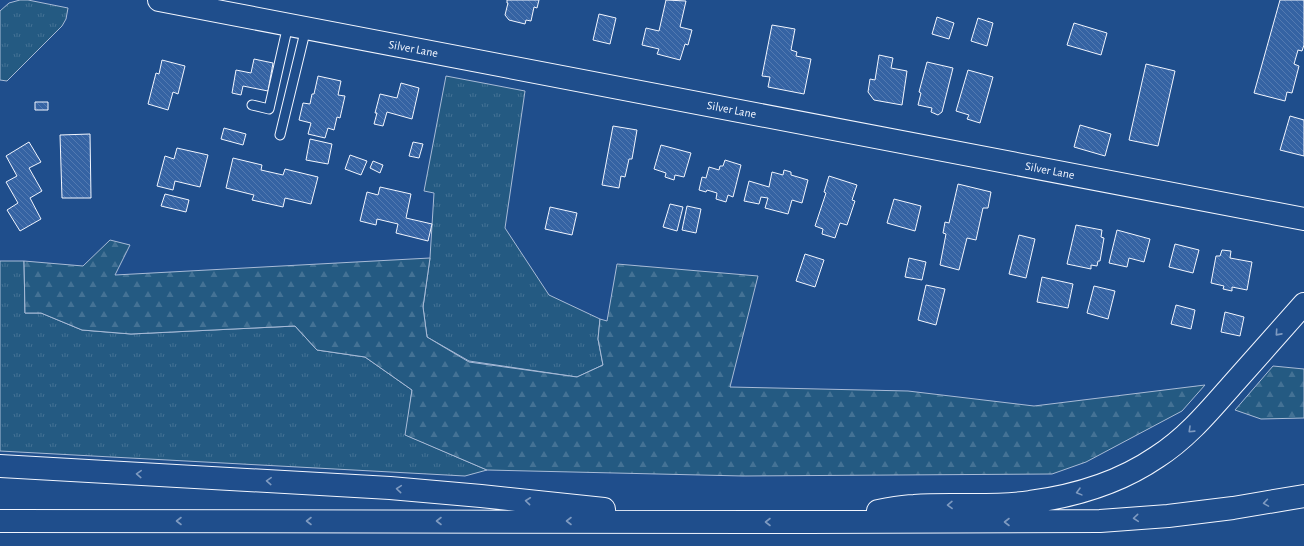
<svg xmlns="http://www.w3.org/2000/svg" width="1304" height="546" viewBox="0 0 1304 546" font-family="'Alegreya Sans',sans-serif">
<defs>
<pattern id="grass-tufts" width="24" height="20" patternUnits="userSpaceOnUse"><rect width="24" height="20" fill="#245a82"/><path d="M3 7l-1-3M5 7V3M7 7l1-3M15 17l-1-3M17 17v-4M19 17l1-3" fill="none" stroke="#447295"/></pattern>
<pattern id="forest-firs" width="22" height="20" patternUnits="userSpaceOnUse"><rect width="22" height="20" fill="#245a82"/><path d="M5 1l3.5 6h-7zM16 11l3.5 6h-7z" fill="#447295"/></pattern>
<pattern id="building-back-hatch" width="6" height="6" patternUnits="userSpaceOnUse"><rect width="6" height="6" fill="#3563a3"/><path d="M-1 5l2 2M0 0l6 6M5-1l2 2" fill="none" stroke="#537ab1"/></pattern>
</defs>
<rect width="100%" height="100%" fill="#1f4e8c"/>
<!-- grass -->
<path fill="url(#grass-tufts)" stroke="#a8bbd7" d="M20,0h8l40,8 -2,11 -4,7 -55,55 -7,-1v-69l9,-8z
M446,76l79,15 -20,137 44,67 51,24 -2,20 5,26 -26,12 -108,-16 -42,-24 -4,-30 7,-49 4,-65 -10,-2z
M0,261h24l1,52h16l41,17 49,4 164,-8 22,24 48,7 47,33 -6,45 81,35 -22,6 -465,-25z"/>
<!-- forest -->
<path fill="url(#forest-firs)" stroke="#a8bbd7" d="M110,240l20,5 -15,30 315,-17 -7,49 4,30 42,25 108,15 26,-12 -5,-26 2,-20 7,2 10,-57 141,12 -28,111 178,4 126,15 171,-21 -23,26 -96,51 -34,12 -309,2 -256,-6 -82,-35 7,-45 -47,-33 -48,-7 -22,-24 -164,8 -49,-4 -41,-17h-16l-1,-52 59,5z
M1273,366l31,3v49l-43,1 -26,-9z"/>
<!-- building -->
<path fill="url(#building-back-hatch)" stroke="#f2f6ff" d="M507,0h32l-2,8 -3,-1 -3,14 -5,-1 -1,4 -16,-4 -4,-5 3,-12h-1z
M666,0l20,1 -6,26 12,3 -4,15 -3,-1 -5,16 -23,-6 2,-5 -17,-4 4,-17 13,3z
M1280,0h24v45l-2,6 -4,-1 -4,14 5,2 -7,27 -5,-1 -2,9 -31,-8z
M599,14l17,4 -6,26 -17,-4z
M937,17l17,6 -5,16 -17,-5z
M978,18l15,5 -6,23 -16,-5z
M1074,23l33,10 -6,22 -34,-10z
M772,25l23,4 -4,21 6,2 -1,4 15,3 -7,35 -36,-7 2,-10 -8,-1z
M879,55l14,3 -2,10 16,3 -5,34 -28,-5 -6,-8 2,-13 5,1z
M254,59l19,4 -5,28 -25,-5 -2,9 -9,-2 4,-23 15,3z
M162,60l23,6 -7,28 -5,-2 -5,18 -20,-6 8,-31 3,1z
M927,62l26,6 -11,44 -4,3 -7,-3 1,-4 -14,-3 3,-12 -2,-1z
M1146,64l29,7 -17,75 -29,-6z
M968,70l25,7 -13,46 -13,-4 2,-4 -13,-4z
M318,76l23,5 -3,14 7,1 -5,22 -3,-1 -3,13 -6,-2 -3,10 -17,-4 3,-11 -12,-3 4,-17 7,1 2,-10h2z
M401,83l18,5 -7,31 -25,-7 -4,14 -9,-2 3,-11h-2l5,-19 17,4z
M35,102h13v8h-13z
M1290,116l14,4v36l-24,-6z
M1080,125l31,9 -6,22 -31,-9z
M613,126l24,4 -5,29h-3l-4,18 -4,-1 -2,12 -17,-3z
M224,128l22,6 -3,11 -22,-6z
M90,134l1,64h-29l-2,-63z
M310,139l22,5 -4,20 -22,-4z
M29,142l12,20 -12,6 13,23 -12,7 11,21 -21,12 -13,-21 11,-7 -12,-21 11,-6 -11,-20z
M413,142l10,2 -4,14 -10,-2z
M661,145l30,8 -7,24 -9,-2 -1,5 -9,-3 1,-4 -12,-4z
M177,148l31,7 -8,32 -25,-6 -2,9 -16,-4 8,-30 9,3z
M350,155l17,6 -6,14 -16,-6z
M233,158l29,7 -1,5 22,5 2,-6 33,8 -7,27 -26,-6 -2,9 -31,-7 2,-5 -28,-7z
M725,160l16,5 -8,32 -5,-2 -2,7 -10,-3 1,-6 -10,-3 -1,2 -7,-2 3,-13 4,1 3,-11 10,3 1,-4h3z
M373,161l10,4 -3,8 -10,-5z
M784,170l7,2v3l17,5 -6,23 -10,-3 -4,14 -23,-6 3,-10 -7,-1 -2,7 -15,-3 5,-20 20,6 3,-15 11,3z
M829,176l28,9 -5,15 3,1 -8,24 -7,-2 -5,15 -13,-4 1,-5 -8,-3 11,-33 -2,-1z
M958,184l33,8 -3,16h-5l-7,32 -9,-2 -8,32 -19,-5 6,-31 -3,-1 2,-11 4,1z
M380,187l31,7 -5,24 26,6 -4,17 -32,-8 2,-9 -21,-5 -1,6 -16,-4 7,-29 11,3z
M165,194l24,6 -3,12 -25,-6z
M894,199l27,7 -6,25 -28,-8z
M670,204l13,3 -6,24 -14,-4z
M687,206l14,3 -5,24 -14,-3z
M550,207l27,6 -5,22 -27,-6z
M1076,225l26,5 -1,7 3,1 -4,23h-2l-1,5 -6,-1v4l-24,-5z
M1117,230l33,9 -6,23 -15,-4 -2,9 -18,-4z
M1019,235l16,4 -9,39 -17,-4z
M1175,244l24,6 -6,23 -24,-6z
M1222,250l9,1 -1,7 22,4 -5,28 -15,-3v4l-9,-2 1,-3 -13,-3 5,-27h4z
M805,254l19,6 -9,27 -19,-6z
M909,258l17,4 -4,18 -17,-3z
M1042,277l31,7 -5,24 -31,-6z
M926,285l19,4 -9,36 -18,-5z
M1094,286l21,5 -7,28 -21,-6z
M1176,305l19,5 -4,19 -20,-5z
M1225,312l19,5 -4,19 -19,-4z"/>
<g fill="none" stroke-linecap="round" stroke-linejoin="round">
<defs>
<path id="lane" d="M252,105l17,4 19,-84
M280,135l26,-107"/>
<g id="primary">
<path id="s1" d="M159,0l1145,219"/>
</g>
<path id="highway" d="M0,466l390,22 91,8 123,13
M878,511c12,-2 24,-5 36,-5 39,-3 78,2 116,-4 45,-6 89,-19 127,-45 30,-19 53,-47 76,-73 24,-27 47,-53 71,-80
M0,521l807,1 293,-1 68,-5 65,-8 71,-12"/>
</defs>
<!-- lane casing -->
<use href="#lane" stroke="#f2f6ff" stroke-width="11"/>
<!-- primary casing -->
<use href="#primary" stroke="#f2f6ff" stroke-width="24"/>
<!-- highway casing -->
<use href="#highway" stroke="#f2f6ff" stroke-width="24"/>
<!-- lane -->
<use href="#lane" stroke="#1f4e8c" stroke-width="9"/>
<!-- primary -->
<use href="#primary" stroke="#1f4e8c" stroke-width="22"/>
<!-- highway -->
<use href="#highway" stroke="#1f4e8c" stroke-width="22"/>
</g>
<!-- one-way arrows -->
<defs><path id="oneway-chevron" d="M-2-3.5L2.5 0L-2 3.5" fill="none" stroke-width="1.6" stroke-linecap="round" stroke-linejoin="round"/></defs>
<g stroke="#7e9ac0">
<use href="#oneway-chevron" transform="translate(1278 333) rotate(132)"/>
<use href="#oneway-chevron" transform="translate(1191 430) rotate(136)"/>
<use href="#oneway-chevron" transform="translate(139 474) rotate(-177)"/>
<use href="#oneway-chevron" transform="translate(269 481) rotate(-177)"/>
<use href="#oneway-chevron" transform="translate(399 489) rotate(-175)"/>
<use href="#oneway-chevron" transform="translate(1079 492) rotate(165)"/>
<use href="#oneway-chevron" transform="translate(528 501) rotate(-174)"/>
<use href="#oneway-chevron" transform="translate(1266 503) rotate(171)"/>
<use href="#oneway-chevron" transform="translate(950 505) rotate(179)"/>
<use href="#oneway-chevron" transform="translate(1136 518) rotate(175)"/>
<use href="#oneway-chevron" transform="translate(179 521) rotate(-180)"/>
<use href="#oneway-chevron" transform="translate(309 521) rotate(-180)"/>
<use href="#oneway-chevron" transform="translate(439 521) rotate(-180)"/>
<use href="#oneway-chevron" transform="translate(569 521) rotate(-180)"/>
<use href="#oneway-chevron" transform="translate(768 522) rotate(-180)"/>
<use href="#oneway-chevron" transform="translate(1007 522) rotate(180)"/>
</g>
<g text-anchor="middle" stroke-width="3" stroke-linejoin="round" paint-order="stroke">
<!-- street labels -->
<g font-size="12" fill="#f2f6ff" stroke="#1f4e8c">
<text dy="4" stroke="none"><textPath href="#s1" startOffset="259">Silver Lane</textPath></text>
<text dy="4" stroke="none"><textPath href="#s1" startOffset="583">Silver Lane</textPath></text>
<text dy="4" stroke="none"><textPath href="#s1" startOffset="907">Silver Lane</textPath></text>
</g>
</g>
</svg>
